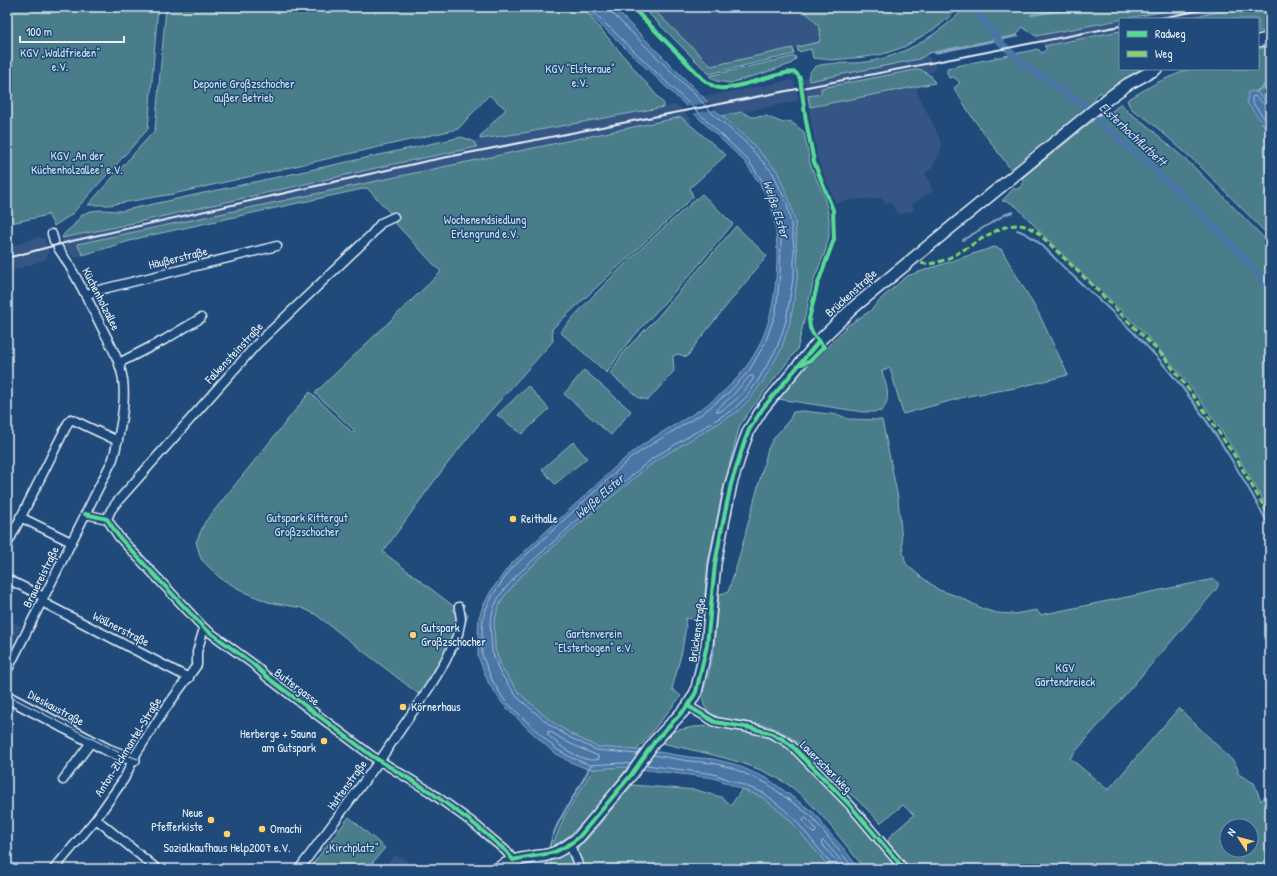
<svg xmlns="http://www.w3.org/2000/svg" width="1277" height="876" viewBox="0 0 1277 876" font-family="'Patrick Hand',sans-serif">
<rect width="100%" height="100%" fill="#1f4a7a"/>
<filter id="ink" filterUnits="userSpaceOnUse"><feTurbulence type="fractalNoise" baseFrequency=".025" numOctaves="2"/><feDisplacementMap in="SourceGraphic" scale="8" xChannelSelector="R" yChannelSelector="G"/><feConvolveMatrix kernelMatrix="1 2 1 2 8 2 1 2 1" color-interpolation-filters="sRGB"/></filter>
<g filter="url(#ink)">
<!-- built -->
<path fill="#365684" d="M651,7h155l14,12 4,22 -113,26z
M1186,7h57l-61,12h-57z
M1120,20v11l-76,15 -8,-8v-2z
M922,55l7,2 7,9 -1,3 -3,3 -15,3v17l19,38 6,15 -2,9 -8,14 -7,5 8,18 -21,13 3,6 -17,5 -7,-13 -5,2 -5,-6 -30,2 -15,3 -18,-43 -14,-82z
M792,80l2,3 5,18 -57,11 -21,4 -19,-20 12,-1z
M674,105l5,2 11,11 2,3 -2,3 -330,66 -217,47 -68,21 -9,-9 -4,-11 2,-5 10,-8 6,-9 6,-4 8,-1h27l341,-74 11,4z
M38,237l6,1 5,15 -4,7 -38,12v-24z
M7,620l14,6 -14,28z
M393,855l11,4 13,10h-35l11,-12z"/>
<!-- green -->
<path fill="#497d8a" stroke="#98b7c1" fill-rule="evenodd" d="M7,7h151l-10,122 -77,86 -17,11 -6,-12v1l-41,9z
M166,7h416l82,97v3l-141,26 -43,6v-3l26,-27 -17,-14 -31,34 -285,65 -64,11h-21l67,-75z
M642,7h9l60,59 82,-18 1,6 -85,20z
M799,7h161l-21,19 -35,21 -21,7 -18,3 -34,3 -18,-2 -2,-9 -13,3 -1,-5 22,-5c6,-17 -9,-25 -20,-35z
M966,7h220l-150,29 -14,-9 -5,8 -88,18 -10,6 -110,22c-2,-7 2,-12 8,-15 10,-4 37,-2 49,-4 39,-6 72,-27 100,-55z
M1243,7h27v23l-12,2v-13h-76z
M1120,31v38h25l-38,25h-4l-3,-2 -6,5v3l2,2 -84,68 -3,-3 -37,-50 -18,-29 6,-5 -6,-6 -5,1 -2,-5v-5l91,-19 4,4 5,-4 -3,-3z
M1270,46v58l-15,-13 7,32 8,9v105l-72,-73 -51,-45 -13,-8 -4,-4 -3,-7 31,-18 31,-13h69v-20z
M795,56l1,3 -5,5 -27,9 -34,10 -14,-2 -7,-5z
M920,69l11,7 4,7 -125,24 -2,-11 13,-2v-6z
M1121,103l7,9 16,11 50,44 76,77v269c-29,-54 -65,-113 -106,-158 -33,-38 -72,-71 -107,-106 -14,-14 -27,-28 -40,-42l-8,-5 -7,-1 12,-13 2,2 7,-5 -1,-7 83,-67 6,1z
M742,112l10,5 14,-1 17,7 7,-2 14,11 6,32 14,32 5,21v19l-4,16 -11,27 -17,71 -46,59 -11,16 -16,60 -16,77 -6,59 -16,-3 -1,5 1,3 -4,25 -10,38 9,7 -44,54 -40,-3 -24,-12 -21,-13 -32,-28 -18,-25 -7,-20 -1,-27 4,-14 5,-10 15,-19 57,-52 80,-66 82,-49 44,-62 9,-28 8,-49 -3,-50 -18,-52 -29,-32 -27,-23z
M681,117l45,38 -36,33 3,9 -141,132 1,12c-22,25 -45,50 -67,75 -37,43 -70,90 -103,136l69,53 16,9 -11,36 -32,49 -110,-85 -13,-6 -34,-6 -22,-9 -26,-15 -19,-19 -5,-17 9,-20 105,-130 43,41 2,-2 -40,-38 126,-121 -46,-49 -1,-6 -27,-29 -224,49 -60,18 -6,-11z
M462,137l11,4 4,6 -83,17 -283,64 -49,10c2,-6 7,-8 11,-12 3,-3 5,-7 8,-10 10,-9 28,-5 40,-5z
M702,194l31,30 -38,45 -70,77 -18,27 -47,-41c44,-50 92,-95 142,-138z
M736,226l31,30 -69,85 -11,16 -9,-3 -5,2 1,15 -26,29 -9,-2 -29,-24 15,-24 30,-30z
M994,247l7,2 38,65 29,61 -52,13 -48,8 -65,18 -13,-46 -8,3c4,15 10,26 0,40l-10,1h-9l-85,-13 31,-36 17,-15 21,-22 23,-15 14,-15 23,-20z
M584,370l47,41 -20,24 -47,-41z
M528,386l21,23 -27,25 -25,-19z
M802,411l37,4 9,4 34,1 16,78 5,54 3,12 14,12 19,14 21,7 23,12 14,4 17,1 23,-4 3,5 174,-36 4,3v4l-3,5 -145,167 38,32 71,-82 55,54 4,7v5l16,9 7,18 9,-11v79h-360l-22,-27 2,-6 24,-21 -11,-10 -23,18c-11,-13 -24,-24 -37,-36 -21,-20 -44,-50 -72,-60 -17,-7 -59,-2 -67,-22 -4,-12 2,-21 5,-33 2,-8 4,-18 5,-26 2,-18 3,-35 5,-52l9,-2 9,-27 31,-116 5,-10 17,-20 3,-7zM1227,826h24v24h-24z
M573,442l14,16 -32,26 -13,-15z
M713,726l17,1 14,3 27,7 6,4 17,13 72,74 33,41h-34c-21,-26 -41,-54 -66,-76 -36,-31 -93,-39 -137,-50l12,-12 19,-4z
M622,767h6c-19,25 -49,66 -76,80l12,-30 27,-45 3,-3z
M632,785l64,5 25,7 10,8 11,-16 20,8 27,22 42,50h-247l-7,-21 11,-10z
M349,817l36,31 -18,21h-58z
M567,853l2,1 5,15h-23v-9z"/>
<!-- water -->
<path fill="#4976a5" stroke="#89a7c6" d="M582,7h31l89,89 15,16 31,27 29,32 13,31 5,21 3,50 -4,28 -4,21 -9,28 -18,31 -12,17 -14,14 -82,49 -80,66 -57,52 -15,19 -5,10 -4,14 1,27 7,20 18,25 32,28 21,13 24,12 62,5 30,5 24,2 21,5 34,15 45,33 7,7 4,8 20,22 15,20h-28l-42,-50 -27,-22 -48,-19 -92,-11 -28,2 -9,-1 -15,-6 -17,-10 -27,-25 -24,-24 -14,-21 -10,-26v-21l1,-18 4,-11 8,-15 18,-25c27,-25 53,-50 80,-74 13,-12 26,-26 40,-37 30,-25 67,-38 95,-64 41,-37 52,-80 53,-134 0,-14 -1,-34 -5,-48 -6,-17 -17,-32 -27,-47z
M1255,91l15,13v40v-12l-23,-29 1,-11z"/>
<!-- pier -->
<path fill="#1f4a7a" d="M710,102l6,7 -25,5 -7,-7z"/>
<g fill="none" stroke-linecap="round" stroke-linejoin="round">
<!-- shore -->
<path stroke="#a8c0d7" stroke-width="1" d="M588,7l160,153 15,22 13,26 5,34 -1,30 -4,40 -11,31 -16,28 -21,22 -25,20 -46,28 -25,16 -120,111 -18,25 -7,14 -4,11 -1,17v20l10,25 13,21 51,48 16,9 18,7 32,-2 9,1
M610,7l1,5 88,87 15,16 31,27 28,31 14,31 4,20 3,23v26l-8,48 -9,27 -18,31 -11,16 -14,14 -81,49 -80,66 -57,52 -16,19 -6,12 -4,15 2,29 7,20 18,26 33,28 21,13 25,12 42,4
M1270,107l-4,-1 -11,-10 -3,1v5l18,24
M750,376h3v3c-9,14 -19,24 -34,33h-2v-3l14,-12z
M549,731l20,12 29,13 1,3c-15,6 -41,-14 -51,-24z
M653,755l36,6 24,2 19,5 34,15 45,33 43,53
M646,765l68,9 50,19 28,23 40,49 1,4
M806,818l7,7 3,6 -1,2h-2l-10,-12 1,-2z
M838,869l-1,-7 -16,-19 1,-2h2l24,28"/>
<!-- stream -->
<path stroke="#89a7c6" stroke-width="2" d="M1031,15l35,-5 5,-3
M935,53l83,-17
M1256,92l14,-11
M1017,230c24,8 37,30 56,46 31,28 63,57 91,89 42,49 75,105 106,162
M963,240l43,-26 7,-2
M549,850c6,-31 28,-55 41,-83
M547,869l1,-11"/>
<!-- canal -->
<path stroke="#4976a5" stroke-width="7" d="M970,7l12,12 16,21 22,21 16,12 50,33 20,22 77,68 60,61 27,32"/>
<defs>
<path id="street" d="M52,234l2,7
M86,295l9,-4 182,-45
M119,363l45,-23 37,-22
M85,514l22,5 12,18 85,91 49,36 14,13 105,79 57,35 44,32 33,28 7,9
M20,517l51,25
M107,519l4,-9 6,-8 139,-157 114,-109 11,-13 13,-6
M7,545l61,-122 3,-4 47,22
M7,579l37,18
M42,602l147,76
M7,671l106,-212c6,-22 13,-56 10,-79 -3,-20 -14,-38 -23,-56 -13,-26 -25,-52 -42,-76
M688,706l27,16 36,6 19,5 12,6 9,6 58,59 55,65
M63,780l29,-39
M96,819l61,50
M570,845l10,24
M300,868l80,-108 51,-75 14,-23 13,-28 3,-15 -2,-12
M54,869l42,-50 28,-40 12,-25 27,-42 34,-47v-13l7,-24"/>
<path id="secondary" d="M1258,41l12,-3
M7,697l101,53 26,10
M497,869c16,-11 32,-11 50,-14 13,-3 22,-10 32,-18l52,-62 24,-34 33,-35 8,-14 11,-47 8,-81 16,-80 13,-41 5,-13 14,-22 56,-67 35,-34 256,-210 18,-13 28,-15"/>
</defs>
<!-- street casing -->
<use href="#street" stroke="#e8f1f8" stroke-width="11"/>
<!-- secondary casing -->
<use href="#secondary" stroke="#e8f1f8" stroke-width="14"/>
<!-- street -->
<use href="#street" stroke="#1f4a7a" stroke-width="8"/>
<!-- secondary -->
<use href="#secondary" stroke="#1f4a7a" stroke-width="11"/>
<!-- tram -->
<path stroke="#e8f1f8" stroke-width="1" d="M7,695l111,57 20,7"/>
<!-- rail -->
<path stroke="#e8f1f8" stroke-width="2" d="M1156,19l61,-12
M7,258l65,-17 355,-80 693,-135"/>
<!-- quiet -->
<path stroke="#7fd670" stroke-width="3" stroke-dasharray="6 3" stroke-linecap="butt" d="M921,263c27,8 68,-39 97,-38 7,0 12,3 18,6l60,58 68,68 40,53 32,48 34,59"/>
<defs>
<path id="cycleway" d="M632,7l71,72c5,4 10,8 16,9 16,3 68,-20 77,-15 1,1 2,3 4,5l6,43 8,41 19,48 1,29 -17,47 -8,33 1,9 5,9 9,10 -14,14 -8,3
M85,514l22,5 12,18 85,91 49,36 14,13 105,79 57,35 44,32 33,28 7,9c28,-7 41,-2 66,-23l52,-62 24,-34 33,-35 8,-14 11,-47 8,-81 6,-32 10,-48 13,-41 5,-13 14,-22 56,-67
M688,706l27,16 36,6 19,5 12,6 9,6 58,59 55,65"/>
</defs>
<!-- cycleway casing -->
<use href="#cycleway" stroke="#1f4a7a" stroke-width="6"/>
<!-- cycleway -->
<use href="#cycleway" stroke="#5adb95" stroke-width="4"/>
</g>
</g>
<!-- markers -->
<g fill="#ffd166" stroke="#1f4a7a" stroke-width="1.5">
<circle cx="513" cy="519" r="4"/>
<circle cx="413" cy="635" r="4"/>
<circle cx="403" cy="707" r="4"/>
<circle cx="324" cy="741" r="4"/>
<circle cx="211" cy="820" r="4"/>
<circle cx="262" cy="829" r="4"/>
<circle cx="227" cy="834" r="4"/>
</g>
<g text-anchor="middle" stroke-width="3" stroke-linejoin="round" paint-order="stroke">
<!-- park labels -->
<g font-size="12" fill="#d0e0e8" stroke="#1f4a7a">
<text x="60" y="57">KGV „Waldfrieden“<tspan x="60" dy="14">e.V.</tspan></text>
<text x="580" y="73">KGV "Elsteraue"<tspan x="580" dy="14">e.V.</tspan></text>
<text x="244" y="88">Deponie Großzschocher<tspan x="244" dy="14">außer Betrieb</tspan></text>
<text x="77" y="160">KGV „An der<tspan x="77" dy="14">Küchenholzallee“ e.V.</tspan></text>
<text x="485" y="224">Wochenendsiedlung<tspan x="485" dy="14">Erlengrund e.V.</tspan></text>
<text x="307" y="522">Gutspark Rittergut<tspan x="307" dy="14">Großzschocher</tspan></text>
<text x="594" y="638">Gartenverein<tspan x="594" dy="14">"Elsterbogen" e.V.</tspan></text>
<text x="1065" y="672">KGV<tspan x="1065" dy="14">Gärtendreieck</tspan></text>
<text x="352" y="852">„Kirchplatz“</text>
</g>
<!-- street labels -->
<g font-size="12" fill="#e8f1f8" stroke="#1f4a7a">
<text transform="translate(178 258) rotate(-14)" y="4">Häußerstraße</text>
<text transform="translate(851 293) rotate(-42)" y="4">Brückenstraße</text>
<text transform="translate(101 299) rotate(63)" y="4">Küchenholzallee</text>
<text transform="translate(234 353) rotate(-47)" y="4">Falkensteinstraße</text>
<text transform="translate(41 577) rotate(-64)" y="4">Brauereistraße</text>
<text transform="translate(121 629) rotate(27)" y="4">Wöllnerstraße</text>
<text transform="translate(697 630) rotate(-82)" y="4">Brückenstraße</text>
<text transform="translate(297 687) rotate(37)" y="4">Buttergasse</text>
<text transform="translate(56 708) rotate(28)" y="4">Dieskaustraße</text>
<text transform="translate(128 747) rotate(-58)" y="4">Anton-Zickmantel-Straße</text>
<text transform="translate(826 767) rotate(45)" y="4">Lauerscher Weg</text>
<text transform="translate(347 785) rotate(-54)" y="4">Huttenstraße</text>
</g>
<!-- poi labels -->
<g font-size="12" fill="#e8f1f8" stroke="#1f4a7a" text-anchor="start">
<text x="521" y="523">Reithalle</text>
<text x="421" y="632">Gutspark<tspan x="421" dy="14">Großzschocher</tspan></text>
<text x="411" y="711">Körnerhaus</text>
<text x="316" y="738" text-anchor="end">Herberge + Sauna<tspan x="316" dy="14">am Gutspark</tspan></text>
<text x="203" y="817" text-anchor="end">Neue<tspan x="203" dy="14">Pfefferkiste</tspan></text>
<text x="270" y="833">Omachi</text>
<text x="227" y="852" text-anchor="middle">Sozialkaufhaus Help2007 e.V.</text>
</g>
<!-- water labels -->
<g font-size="13" font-style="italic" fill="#d0dfec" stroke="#1f4a7a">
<text transform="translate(1133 134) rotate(43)" y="5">Elsterhochflutbett</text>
<text transform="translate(777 209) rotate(72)" y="5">Weiße Elster</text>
<text transform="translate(599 496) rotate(-41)" y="5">Weiße Elster</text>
</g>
</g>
<!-- margin -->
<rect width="1277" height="876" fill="none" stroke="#1f4a7a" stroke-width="24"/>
<rect x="12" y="12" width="1253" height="852" fill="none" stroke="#e8f1f8" stroke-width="1.5" filter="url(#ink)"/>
<!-- legend -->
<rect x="1119" y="18" width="140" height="52" fill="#1f4a7a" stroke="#6f8dac"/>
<rect x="1127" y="31" width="20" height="6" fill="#5adb95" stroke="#6f8dac"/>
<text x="1155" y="38" font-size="12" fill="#e8f1f8">Radweg</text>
<rect x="1127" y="51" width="20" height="6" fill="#7fd670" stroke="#6f8dac"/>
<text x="1155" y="58" font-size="12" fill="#e8f1f8">Weg</text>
<!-- north arrow -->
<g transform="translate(1239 838) rotate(306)"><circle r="19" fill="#1f4a7a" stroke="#6f8dac"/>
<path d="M0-3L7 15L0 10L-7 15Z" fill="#ffd166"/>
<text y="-6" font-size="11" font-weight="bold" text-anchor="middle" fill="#e8f1f8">N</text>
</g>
<!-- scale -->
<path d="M20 36v6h104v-6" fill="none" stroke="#e8f1f8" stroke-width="2"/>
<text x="26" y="36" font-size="12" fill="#e8f1f8" stroke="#1f4a7a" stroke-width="3" paint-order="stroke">100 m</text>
</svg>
